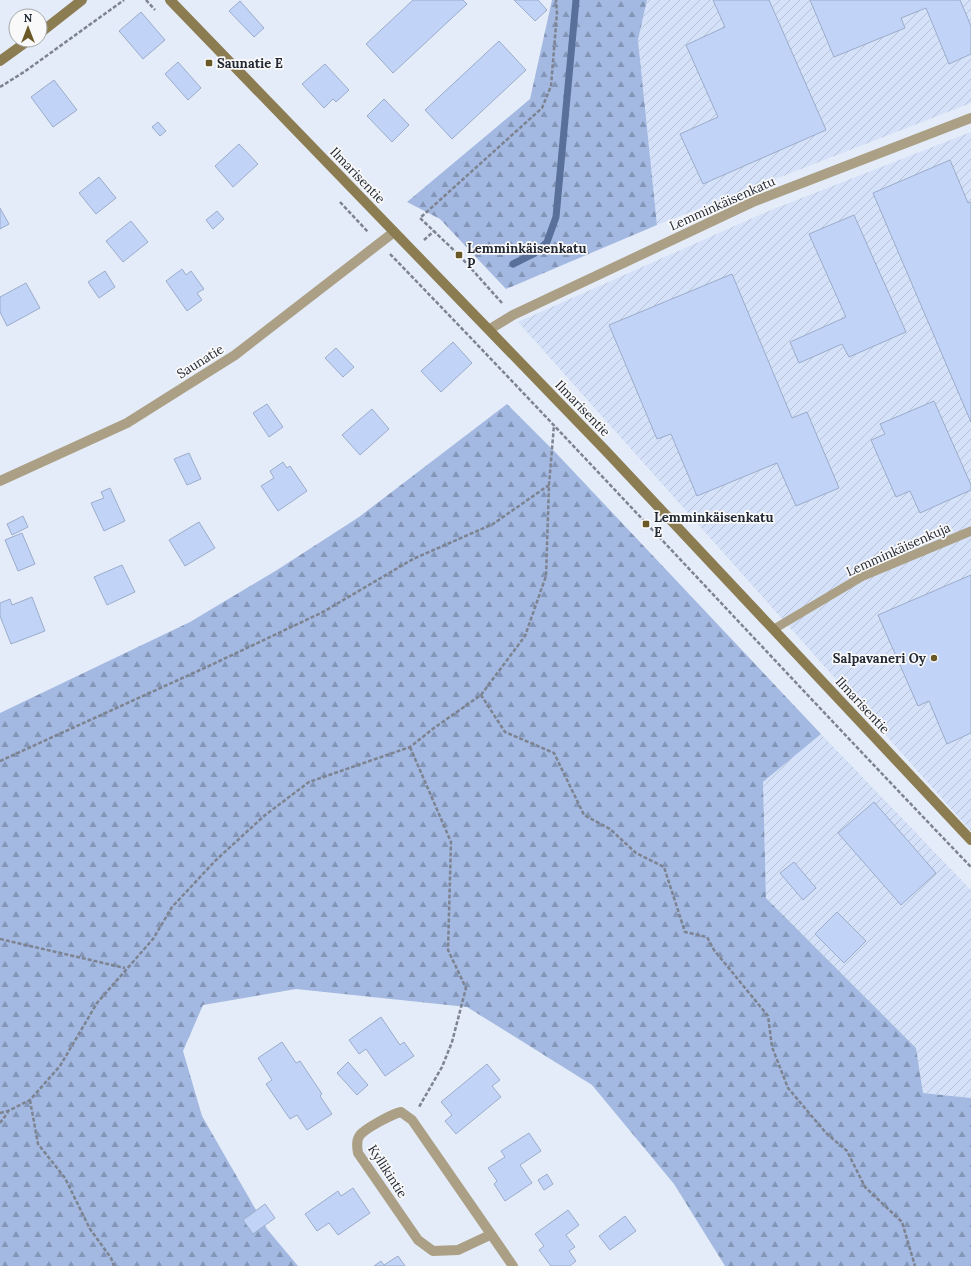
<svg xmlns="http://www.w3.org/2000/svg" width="971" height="1266" viewBox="0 0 971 1266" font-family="Lora,serif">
<defs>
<pattern id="industrial-furrows" width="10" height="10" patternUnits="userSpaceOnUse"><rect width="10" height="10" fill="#d4e1f8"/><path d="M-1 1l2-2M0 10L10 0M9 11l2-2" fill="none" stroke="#b6c1d5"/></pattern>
<pattern id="forest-firs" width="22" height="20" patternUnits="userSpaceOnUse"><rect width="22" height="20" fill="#a3b9e1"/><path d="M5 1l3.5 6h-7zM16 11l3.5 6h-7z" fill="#8496b7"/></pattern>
</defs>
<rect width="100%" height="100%" fill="#e5ecf9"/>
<!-- industrial -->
<path fill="url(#industrial-furrows)" d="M647,0h324v103l-314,122 -19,-185z
M971,132v699l-453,-509 253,-112z
M821,734l150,156v208l-48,-5 -7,-45 -150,-150 -3,-116z"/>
<!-- forest -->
<path fill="url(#forest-firs)" d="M552,0h95l-9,40 19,185 -151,64 -66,-70 -33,-17 123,-103z
M507,404l49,49 265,281 -58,48 3,116 150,150 7,45 48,5v168h-246l-51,-82 -82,-99 -125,-78 -171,-18 -93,16 -20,46 19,65 65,113 31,37h-298v-553l190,-91 87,-52 82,-53z"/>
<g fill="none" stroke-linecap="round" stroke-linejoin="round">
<!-- stream -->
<path stroke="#59709a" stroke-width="7" d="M513,264l22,-11 12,-11 9,-25 20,-217"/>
</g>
<!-- building -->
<path fill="#c1d4f8" stroke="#9bacca" d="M413,0h50l4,4 -74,69 -27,-29z
M514,0h24l9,10 -12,11z
M713,0h56l57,130 -123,54 -23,-50 38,-17 -32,-72 39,-18z
M810,0h150l11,26v28l-22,10 -23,-56 -25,10 4,10 -71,29z
M240,1l24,27 -10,9 -25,-26z
M141,12l24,28 -22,19 -24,-28z
M499,41l27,29 -74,69 -27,-29z
M178,62l23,26 -13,12 -23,-26z
M325,64l24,26 -13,12 -3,-3 -9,9 -22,-24z
M54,80l23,30 -24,17 -22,-30z
M384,99l25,26 -17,17 -25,-26z
M158,122l8,9 -6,5 -8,-9z
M239,144l19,20 -25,23 -18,-21z
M950,160l18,43 3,-1v220l-98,-229z
M99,177l17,21 -20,16 -17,-21z
M0,208l9,16 -9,5z
M217,211l7,8 -11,10 -7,-9z
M854,215l52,117 -57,25 -7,-13 -43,19 -9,-21 56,-25 -37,-83z
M131,221l17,21 -25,20 -17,-21z
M182,269l4,6 5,-4 13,18 -7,4 5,7 -15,11 -21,-30z
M105,271l10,16 -16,11 -11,-16z
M732,274l60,144 15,-6 32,76 -43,18 -19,-43 -80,33 -26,-62 -14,5 -48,-114z
M26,283l14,25 -33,18 -7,-14v-15z
M453,342l19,21 -31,29 -20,-21z
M336,348l18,19 -11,10 -18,-19z
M934,401l37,84v5l-51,23 -10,-22 -14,6 -25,-57 14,-6 -5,-10z
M267,404l16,23 -14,10 -16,-24z
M372,409l17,20 -29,26 -18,-20z
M189,453l12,26 -14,6 -13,-26z
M283,462l4,6 3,-2 17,25 -29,20 -17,-25 13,-8 -4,-7z
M110,488l15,33 -21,10 -13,-28 13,-5 -3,-6z
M23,516l5,11 -16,8 -5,-11z
M199,522l16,26 -30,18 -16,-26z
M22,533l13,31 -17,7 -13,-31z
M122,565l13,27 -28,13 -13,-28z
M971,575v158l-24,11 -18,-43 -11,5 -40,-91z
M32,597l13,34 -34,13 -11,-28v-13l10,-4 2,6z
M874,802l62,71 -35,32 -63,-72z
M794,862l22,26 -13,12 -23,-27z
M837,912l29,29 -22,22 -29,-29z
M381,1017l19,28 4,-3 10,14 -29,20 -19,-27 -7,5 -10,-14z
M282,1042l14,21 4,-2 22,33 -2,2 12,18 -25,16 -10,-15 -7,4 -24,-35 6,-4 -14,-22z
M348,1062l20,23 -11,10 -20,-22z
M487,1064l13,16 -8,6 9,11 -45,37 -11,-13 7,-6 -11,-13z
M529,1133l12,18 -21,14 12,18 -27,18 -11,-17 3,-3 -9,-13 17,-11 -4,-6z
M547,1174l6,10 -9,6 -6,-10z
M353,1188l17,25 -32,22 -9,-12 -12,8 -12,-17 33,-23 3,5z
M265,1204l10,14 -22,16 -10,-14z
M568,1210l11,15 -13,10 9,12 -6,4 7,10 -6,5h-19l-12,-16 5,-4 -9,-12z
M625,1216l11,15 -26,19 -11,-14z
M398,1256l7,10h-31l7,-5 3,4z"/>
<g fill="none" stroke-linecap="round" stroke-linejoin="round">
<!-- path -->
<path stroke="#7d8390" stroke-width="2.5" stroke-dasharray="4 2" stroke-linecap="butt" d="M146,0l9,10
M0,87l24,-15 100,-72
M340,202l28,30
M424,240l10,-9
M390,254c196,202 386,410 581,613
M502,303l-43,-48 -39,-37 122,-110 9,-22 6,-73 -1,-13
M481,695l44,-59 21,-60 3,-91 5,-60
M410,747l41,95 -3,108 18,38 -14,54 -10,25 -23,40
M0,761l211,-96 112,-53 90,-53 80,-35 56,-39
M0,939l125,29
M30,1100l8,44 27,34 25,51 21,29 3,8
M0,1113l8,-2 22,-11 30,-34 37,-63 56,-64 19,-32 44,-47 48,-44 45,-34 101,-35 24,-19 47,-33 24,37 49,21 30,62 26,14 26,24 28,14 21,65 22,5 7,13 54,66 4,31 16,41 38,45 21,18 18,36 37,35 13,44
M0,1123l8,-11"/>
<!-- lane -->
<path stroke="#aba085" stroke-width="9" d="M774,629l89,-53 108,-45"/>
<!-- street -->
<path stroke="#aba085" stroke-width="10" d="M490,329l23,-14 242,-114 216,-83
M0,481l127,-58 108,-68 159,-123
M490,1235l-32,15 -25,1 -15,-11 -60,-87c-1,-6 -2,-13 2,-18 6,-7 32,-21 41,-23l11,8 101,146"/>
<!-- secondary -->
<path stroke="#8c7c52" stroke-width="10" d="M170,0l435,450 366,390
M40,33l42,-33
M0,61l29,-21"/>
</g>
<!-- markers -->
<g fill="#6a5826" stroke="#f9f9f9" stroke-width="1.5">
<rect x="205" y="59" width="8" height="8" rx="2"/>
<rect x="455" y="251" width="8" height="8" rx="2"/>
<rect x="642" y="520" width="8" height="8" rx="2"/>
<circle cx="934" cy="658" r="4"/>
</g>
<g text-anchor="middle" stroke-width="3.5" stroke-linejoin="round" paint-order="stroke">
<!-- poi labels -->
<g font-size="13" font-weight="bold" fill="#222834" stroke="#f9f9f9" text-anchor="start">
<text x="217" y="68">Saunatie E</text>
<text x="467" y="253">Lemminkäisenkatu<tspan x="467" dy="15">P</tspan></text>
<text x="654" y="522">Lemminkäisenkatu<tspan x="654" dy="15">E</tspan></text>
<text x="926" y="663" text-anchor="end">Salpavaneri Oy</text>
</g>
<!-- street labels -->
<g font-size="13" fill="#222834" stroke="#f9f9f9">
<text transform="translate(358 175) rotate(46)" y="5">Ilmarisentie</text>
<text transform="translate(722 203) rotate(-24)" y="5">Lemminkäisenkatu</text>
<text transform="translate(200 361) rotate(-32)" y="5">Saunatie</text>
<text transform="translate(583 408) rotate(46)" y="5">Ilmarisentie</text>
<text transform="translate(898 549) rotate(-24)" y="5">Lemminkäisenkuja</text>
<text transform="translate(863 705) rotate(47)" y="5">Ilmarisentie</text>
<text transform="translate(388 1171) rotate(57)" y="5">Kyllikintie</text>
</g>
</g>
<!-- north arrow -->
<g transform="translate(28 28)"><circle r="19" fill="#f9f9f9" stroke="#a3a5aa"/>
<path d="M0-3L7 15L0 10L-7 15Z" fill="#6a5826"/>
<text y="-6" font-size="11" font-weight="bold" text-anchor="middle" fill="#222834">N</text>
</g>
</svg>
